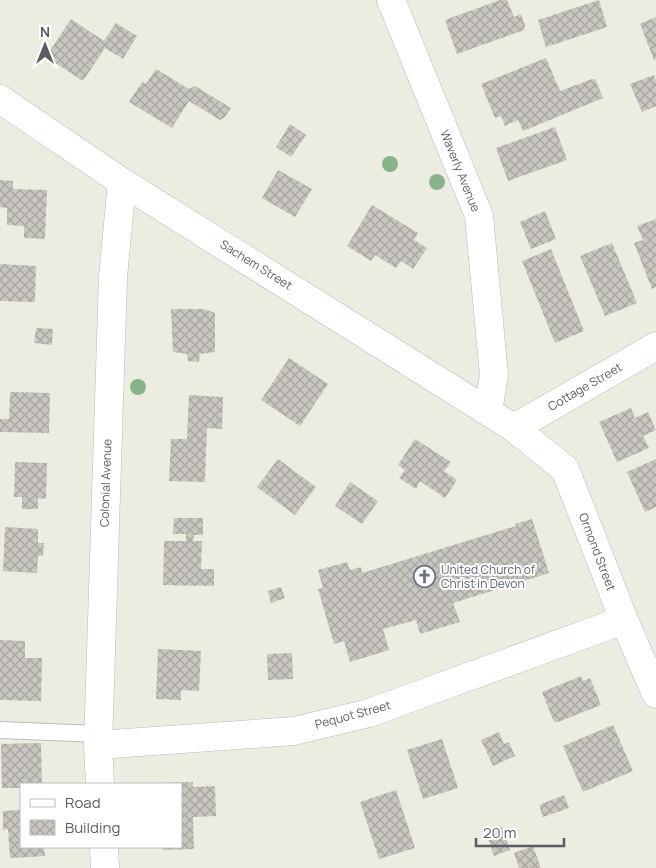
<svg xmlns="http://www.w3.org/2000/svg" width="656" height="868" viewBox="0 0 656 868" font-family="Manrope,sans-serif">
<defs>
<pattern id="building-cross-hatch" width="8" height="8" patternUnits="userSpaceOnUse" patternTransform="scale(1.25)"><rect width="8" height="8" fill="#c8c6bf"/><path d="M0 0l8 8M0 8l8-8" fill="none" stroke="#a5a49f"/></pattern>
</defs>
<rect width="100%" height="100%" fill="#edece1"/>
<!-- building -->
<path fill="url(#building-cross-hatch)" d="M500,0h7l7,17 7,-3 4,11 -1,5 -67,24 -12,-34z
M599,0l8,27 -61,20 -8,-27z
M656,17v42l-2,1 -14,-36z
M71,19l33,22 12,-18 21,13 -14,23 -18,-11 -22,33 -37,-24z
M546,58l14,33 32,-12h3l8,19 -80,33 -5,-11 -13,6 -4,-10 -6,2 -14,-34z
M156,69l33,20 6,-3 36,22 -7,10 -4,2 -31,-19 -17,27 -43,-26 13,-20 4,2z
M654,75l2,6v25l-14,6 -12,-28z
M290,124l16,11 -15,22 -15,-10z
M555,127l12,33 -59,21 -12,-33z
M278,170l34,19 -17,28 -33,-19z
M0,180l13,1v8l34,1 -2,49 -21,-1v-12l-17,-1v-17l-7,-1z
M372,205l46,28 -4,7 13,8 -14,21 -12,-8 -5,7 -21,-13 -4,6 -24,-15z
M545,211l11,28 -25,10 -11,-27z
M656,219v68l-4,2 -18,-46 9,-3 -6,-14z
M612,243l25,60 -32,13 -25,-60z
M551,249l33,82 -29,12 -33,-82z
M0,264l36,2 -1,36 -35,-1z
M171,309h33l11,4v39l-15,2 -1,8 -11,-1 -1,-7 -14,-2z
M36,328l17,1 -1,16 -18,-2z
M289,358l39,26 -28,42 -39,-26z
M10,392l40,1 -1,40 -49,-1v-13h9z
M189,395l34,2 -1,32 -15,-1 -2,54 -36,-1 2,-42h16z
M631,408l4,10 13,-6 8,18 -13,6 6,12 -32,14 -18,-40z
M415,439l36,23 -7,9 13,9 -12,18 -25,-17 -4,8 -17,-11 6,-8 -7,-5z
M278,459l38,28 -21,28 -38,-28z
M656,459v48l-11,5 -18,-40z
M15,462l32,1 -1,36 -8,-1v11h-16v-12h-8z
M350,482l28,19 -16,23 -27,-18z
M174,518h29v17h-9l-1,6h9l-1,28h13v17l-51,-1 1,-44h22v-7h-13z
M532,519l17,54 -96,30 7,19 -40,12 -4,-14 -33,9 6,21 -39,12 -6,-21 -10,3 -16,-55 5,-1 -5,-18 29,-8 3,8 11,-3 1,6 154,-47 -1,-2z
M5,527l33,2v14h6l-1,13h-5l-1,17 -34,-2z
M281,587l4,11 -14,5 -3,-12z
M0,640l25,1v17h17l-1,43 -41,-1z
M158,649l43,2 -2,40 -18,-1v10l-25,-1z
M292,653l1,26 -25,1 -1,-26z
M581,676l2,5 7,-3 11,27 -43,17h-4l-12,-30z
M613,725l20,46 -50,21 -20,-46z
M499,732l5,12 5,-2 6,14 -22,10 -12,-26z
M442,739l16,49 -35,11 -16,-49z
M41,743l1,41h-21v4h-19l-1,-44z
M193,782v5l22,-1 1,30 -23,1 1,32 -31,1v-3h18v-63h-23v-1z
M396,790l19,58 -36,11 -19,-57z
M564,795l5,13 -26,9 -4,-12z
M21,810v37h23l1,9 -35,2 -2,-29 -5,1v-19z
M502,827l8,23 -16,6 -8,-24z
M533,846l8,22h-22l-5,-15z"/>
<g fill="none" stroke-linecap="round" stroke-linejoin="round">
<defs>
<path id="lane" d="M0,730l98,4"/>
<path id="street" d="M391,0l88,216 15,159 -6,36
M0,99l122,83 392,246 51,41 59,151 32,74
M514,428l142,-82
M98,745l196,-14 75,-18 255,-93
M100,784l-2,-39 15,-468 9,-95
M104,847l1,21"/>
</defs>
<!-- lane casing -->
<use href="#lane" stroke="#b9bbc0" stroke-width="18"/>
<!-- street casing -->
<use href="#street" stroke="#b9bbc0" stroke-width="29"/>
<!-- lane -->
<use href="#lane" stroke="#fff" stroke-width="16"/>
<!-- street -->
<use href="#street" stroke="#fff" stroke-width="28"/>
</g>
<!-- trees -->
<g fill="#88b48a">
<circle cx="390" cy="164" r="8"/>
<circle cx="437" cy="182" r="8"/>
<circle cx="138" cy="387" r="8"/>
</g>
<!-- icons -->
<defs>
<symbol id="church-ring" viewBox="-11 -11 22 22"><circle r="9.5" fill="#fff" stroke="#6b7280" stroke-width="1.5"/><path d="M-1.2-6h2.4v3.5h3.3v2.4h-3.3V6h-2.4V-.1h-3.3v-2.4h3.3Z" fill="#6b7280"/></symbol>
</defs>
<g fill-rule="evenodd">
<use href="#church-ring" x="412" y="564" width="25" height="25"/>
</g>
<g text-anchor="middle" stroke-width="4" stroke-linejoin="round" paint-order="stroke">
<!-- street labels -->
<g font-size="12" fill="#5a5d62" stroke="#fff">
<text transform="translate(460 171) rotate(68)" y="4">Waverly Avenue</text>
<text transform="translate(256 265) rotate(32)" y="4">Sachem Street</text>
<text transform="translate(585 387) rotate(-30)" y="4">Cottage Street</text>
<text transform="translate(106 483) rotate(-88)" y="4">Colonial Avenue</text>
<text transform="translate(597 552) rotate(69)" y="4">Ormond Street</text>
<text transform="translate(353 715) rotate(-15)" y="4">Pequot Street</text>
</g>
<!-- worship labels -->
<g font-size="12" fill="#5b616d" stroke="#fff" text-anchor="start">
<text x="441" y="574">United Church of<tspan x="441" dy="14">Christ in Devon</tspan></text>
</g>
</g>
<!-- legend -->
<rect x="20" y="783" width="162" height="65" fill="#ffffff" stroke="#bdbec0"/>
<rect x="30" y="799" width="25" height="8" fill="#ffffff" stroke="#bdbec0"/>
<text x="65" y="808" font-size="15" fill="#5a5d62">Road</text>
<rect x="30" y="820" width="25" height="15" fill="url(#building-cross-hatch)" stroke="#bdbec0"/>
<text x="65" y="833" font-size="15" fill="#5a5d62">Building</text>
<!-- north arrow -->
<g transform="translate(45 45)" stroke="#ffffff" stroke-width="4" paint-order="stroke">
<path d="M0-4L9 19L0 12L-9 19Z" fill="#5a5d62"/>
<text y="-8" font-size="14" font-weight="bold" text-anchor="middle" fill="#5a5d62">N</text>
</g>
<!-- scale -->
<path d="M476 838v8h88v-8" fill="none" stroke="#5a5d62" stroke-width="2.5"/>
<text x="483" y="838" font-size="15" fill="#5a5d62" stroke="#ffffff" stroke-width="4" paint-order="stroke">20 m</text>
</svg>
